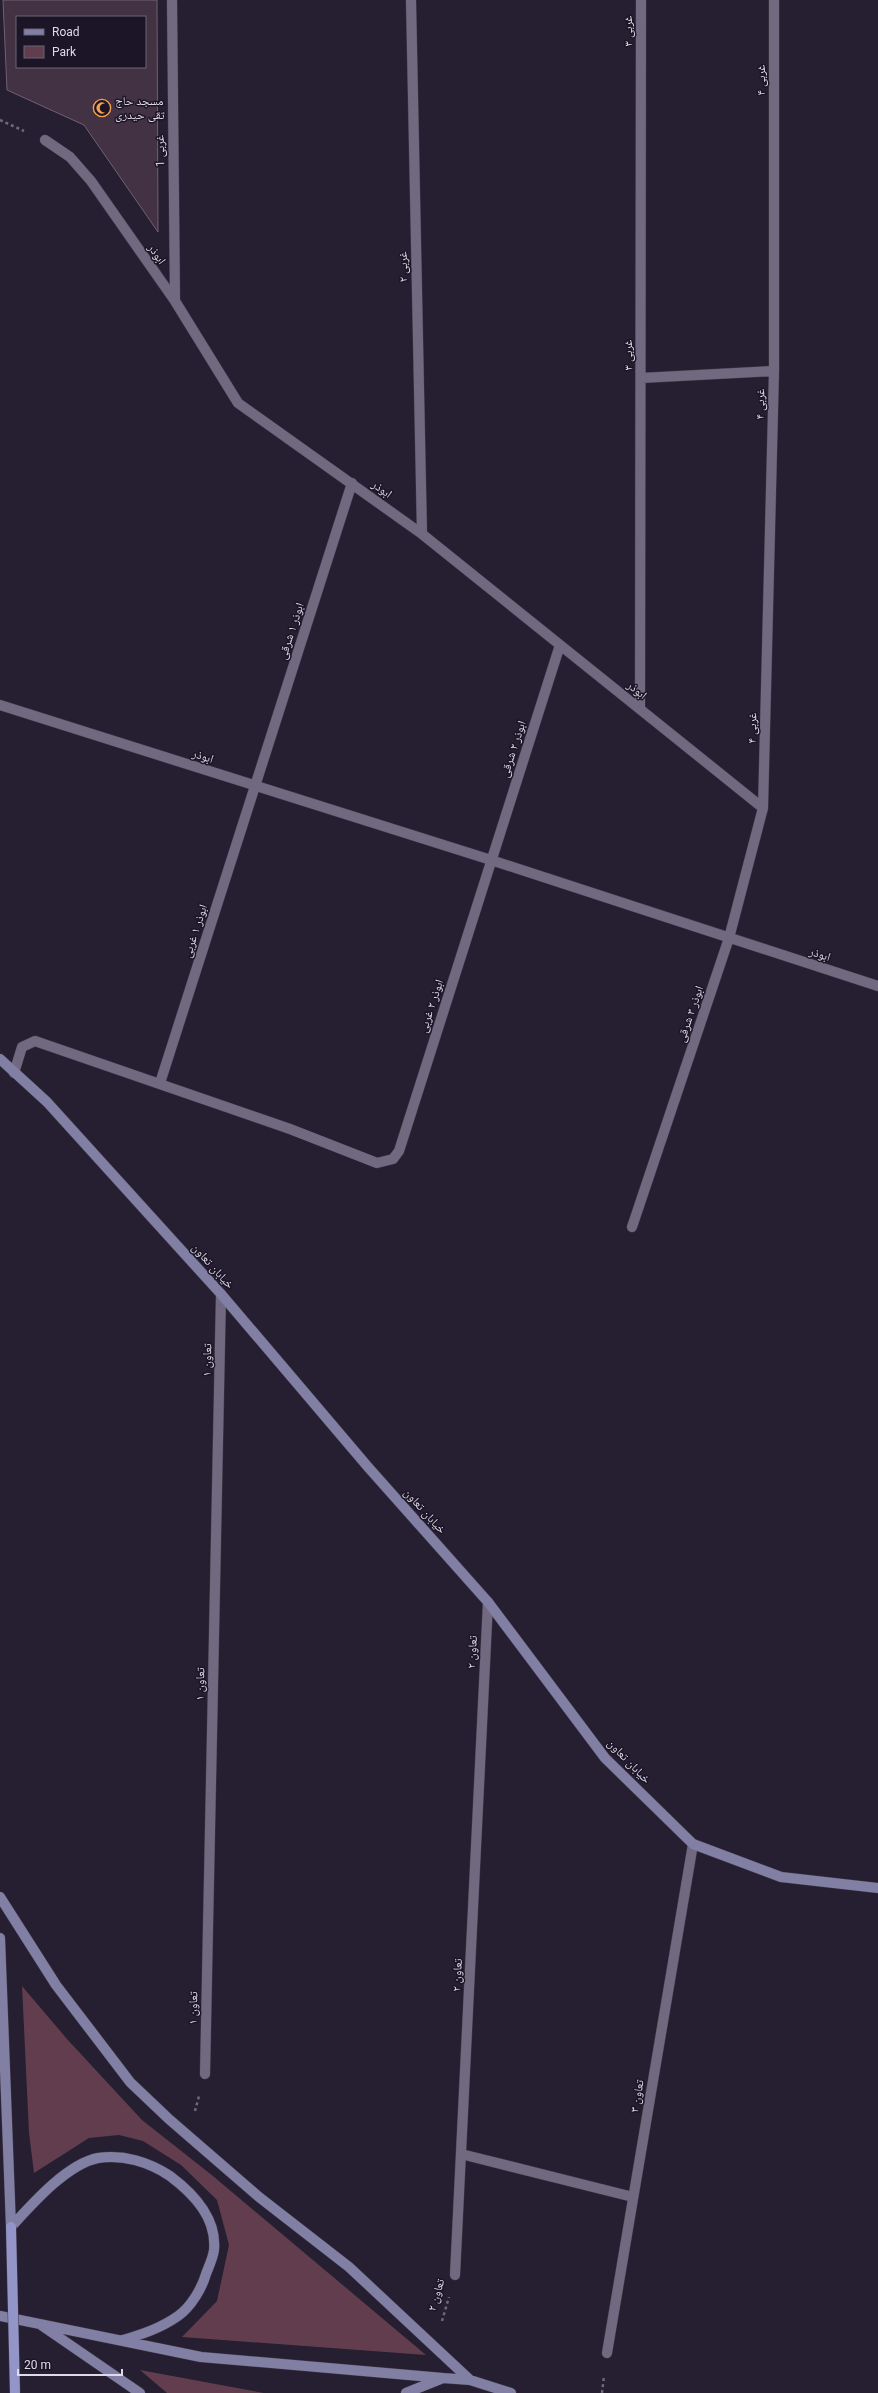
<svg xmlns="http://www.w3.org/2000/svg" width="878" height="2393" viewBox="0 0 878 2393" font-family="Roboto,'Noto Naskh Arabic',sans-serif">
<rect width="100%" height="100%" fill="#261e31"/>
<!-- green -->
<path fill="#613d4e" d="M22,1986l45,53 75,81 71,56 213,179 -244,-18 35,-36 12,-56 -12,-45 -36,-35 -38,-24 -24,-6 -30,3 -55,35 -5,-40z
M140,2370l124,23h-97z"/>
<!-- building -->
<path fill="#433243" stroke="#726072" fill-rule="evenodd" d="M3,0h154l1,232 -74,-107 -77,-35zM17,17h128v50h-128z"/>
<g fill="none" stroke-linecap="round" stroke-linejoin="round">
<defs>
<path id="street" d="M172,0l3,301
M411,0l11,534
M45,140l25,17 21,24 84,120 63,102 184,131 341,274
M641,378l133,-7
M0,705l491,155 387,126
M640,709l1,-709
M14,1073l8,-26 13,-6 255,88 87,34 16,-4 6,-8 161,-506
M160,1083l192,-600
M632,1227l97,-289 34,-130 11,-437v-371
M205,2074l16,-780
M461,2154l172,43
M455,2275l33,-673
M607,2353l86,-509"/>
<path id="secondary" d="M0,1059l47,43 174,192 147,173 120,135 117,156 88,86 88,33 97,11
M0,1897l56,88 74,97 40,38 89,77 90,70 121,113
M0,1938l11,289
M11,2227c21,-23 56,-63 87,-69 25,-4 51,4 72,18 24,18 47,42 44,74 -1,8 -5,16 -8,24 -4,14 -15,33 -28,42 -17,12 -35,18 -55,24
M0,2316l201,41 242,21
M41,2325l99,68
M406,2393l37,-15 27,2 41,13"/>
</defs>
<!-- street casing -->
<use href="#street" stroke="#413a4a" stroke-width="11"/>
<!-- secondary casing -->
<use href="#secondary" stroke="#413a4a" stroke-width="11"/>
<!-- path -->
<path stroke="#6e6778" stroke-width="2.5" stroke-dasharray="3 3" stroke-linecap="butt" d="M0,120l24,11
M195,2111l4,-15
M442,2321l7,-24
M602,2393l2,-17"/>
<!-- street -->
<use href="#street" stroke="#71697f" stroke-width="10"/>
<!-- secondary -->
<use href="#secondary" stroke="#827fa4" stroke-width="10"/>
<defs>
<path id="primary-bridge" d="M11,2227l4,166"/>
</defs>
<!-- primary-bridge casing -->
<use href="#primary-bridge" stroke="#413a4a" stroke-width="11" stroke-linecap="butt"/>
<!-- primary-bridge -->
<use href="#primary-bridge" stroke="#9395c8" stroke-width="10"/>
</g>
<!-- icons -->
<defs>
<symbol id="mosque-ring" viewBox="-11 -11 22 22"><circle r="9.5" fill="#1c1527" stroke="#f8a14a" stroke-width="1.5"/><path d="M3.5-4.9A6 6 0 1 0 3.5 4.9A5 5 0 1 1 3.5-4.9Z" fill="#f8a14a"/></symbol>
</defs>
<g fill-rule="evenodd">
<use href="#mosque-ring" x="92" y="98" width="20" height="20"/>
</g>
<g text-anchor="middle" stroke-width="3" stroke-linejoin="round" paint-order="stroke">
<!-- street labels -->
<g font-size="12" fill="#dedae7" stroke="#1c1527">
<text transform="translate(628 31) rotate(-90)" y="4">غربی ۳</text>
<text transform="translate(761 80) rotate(-90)" y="4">غربی ۴</text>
<text transform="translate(160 151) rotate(-91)" y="4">غربی 1</text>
<text transform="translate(157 254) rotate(55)" y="4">ابوذر</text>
<text transform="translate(403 267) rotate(-91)" y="4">غربی ۲</text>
<text transform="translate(628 355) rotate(-90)" y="4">غربی ۳</text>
<text transform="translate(760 404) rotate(-89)" y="4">غربی ۴</text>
<text transform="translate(382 489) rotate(36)" y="4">ابوذر</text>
<text transform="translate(291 631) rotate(-72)" y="4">ابوذر ۱ شرقی</text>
<text transform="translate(637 690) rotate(39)" y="4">ابوذر</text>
<text transform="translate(752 728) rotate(-89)" y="4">غربی ۴</text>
<text transform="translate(513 749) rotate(-72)" y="4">ابوذر ۲ شرقی</text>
<text transform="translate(203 756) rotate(18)" y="4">ابوذر</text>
<text transform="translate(195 931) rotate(-72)" y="4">ابوذر ۱ غربی</text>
<text transform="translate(820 954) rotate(18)" y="4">ابوذر</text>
<text transform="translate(431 1006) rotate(-72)" y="4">ابوذر ۲ غربی</text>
<text transform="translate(690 1014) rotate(-71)" y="4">ابوذر ۳ شرقی</text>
<text transform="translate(213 1266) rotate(48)" y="4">خیابان تعاون</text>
<text transform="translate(207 1360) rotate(-89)" y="4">تعاون ۱</text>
<text transform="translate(425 1511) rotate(48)" y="4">خیابان تعاون</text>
<text transform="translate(472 1652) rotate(-87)" y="4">تعاون ۲</text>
<text transform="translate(200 1684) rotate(-89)" y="4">تعاون ۱</text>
<text transform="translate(629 1761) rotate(46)" y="4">خیابان تعاون</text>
<text transform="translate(457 1975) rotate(-87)" y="4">تعاون ۲</text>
<text transform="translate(193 2008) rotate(-89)" y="4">تعاون ۱</text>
<text transform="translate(637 2096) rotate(-80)" y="4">تعاون ۳</text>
<text transform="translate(436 2295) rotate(-74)" y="4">تعاون ۲</text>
</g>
<!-- poi labels -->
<g font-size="12" fill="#dedae7" stroke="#1c1527" text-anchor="start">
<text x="115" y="105">مسجد حاج<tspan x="115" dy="14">تقی حیدری</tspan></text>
</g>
</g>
<!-- legend -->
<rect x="16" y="16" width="130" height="52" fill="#1c1527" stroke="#6a6474"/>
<rect x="24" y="29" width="20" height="6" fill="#827fa4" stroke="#6a6474"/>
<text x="52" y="36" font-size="12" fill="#dedae7">Road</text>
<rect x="24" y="46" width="20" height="12" fill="#613d4e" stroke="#6a6474"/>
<text x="52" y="56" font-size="12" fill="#dedae7">Park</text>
<!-- scale -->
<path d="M18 2369v6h104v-6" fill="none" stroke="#dedae7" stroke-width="2"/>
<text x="24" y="2369" font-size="12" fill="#dedae7" stroke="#1c1527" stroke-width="3" paint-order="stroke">20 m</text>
</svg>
